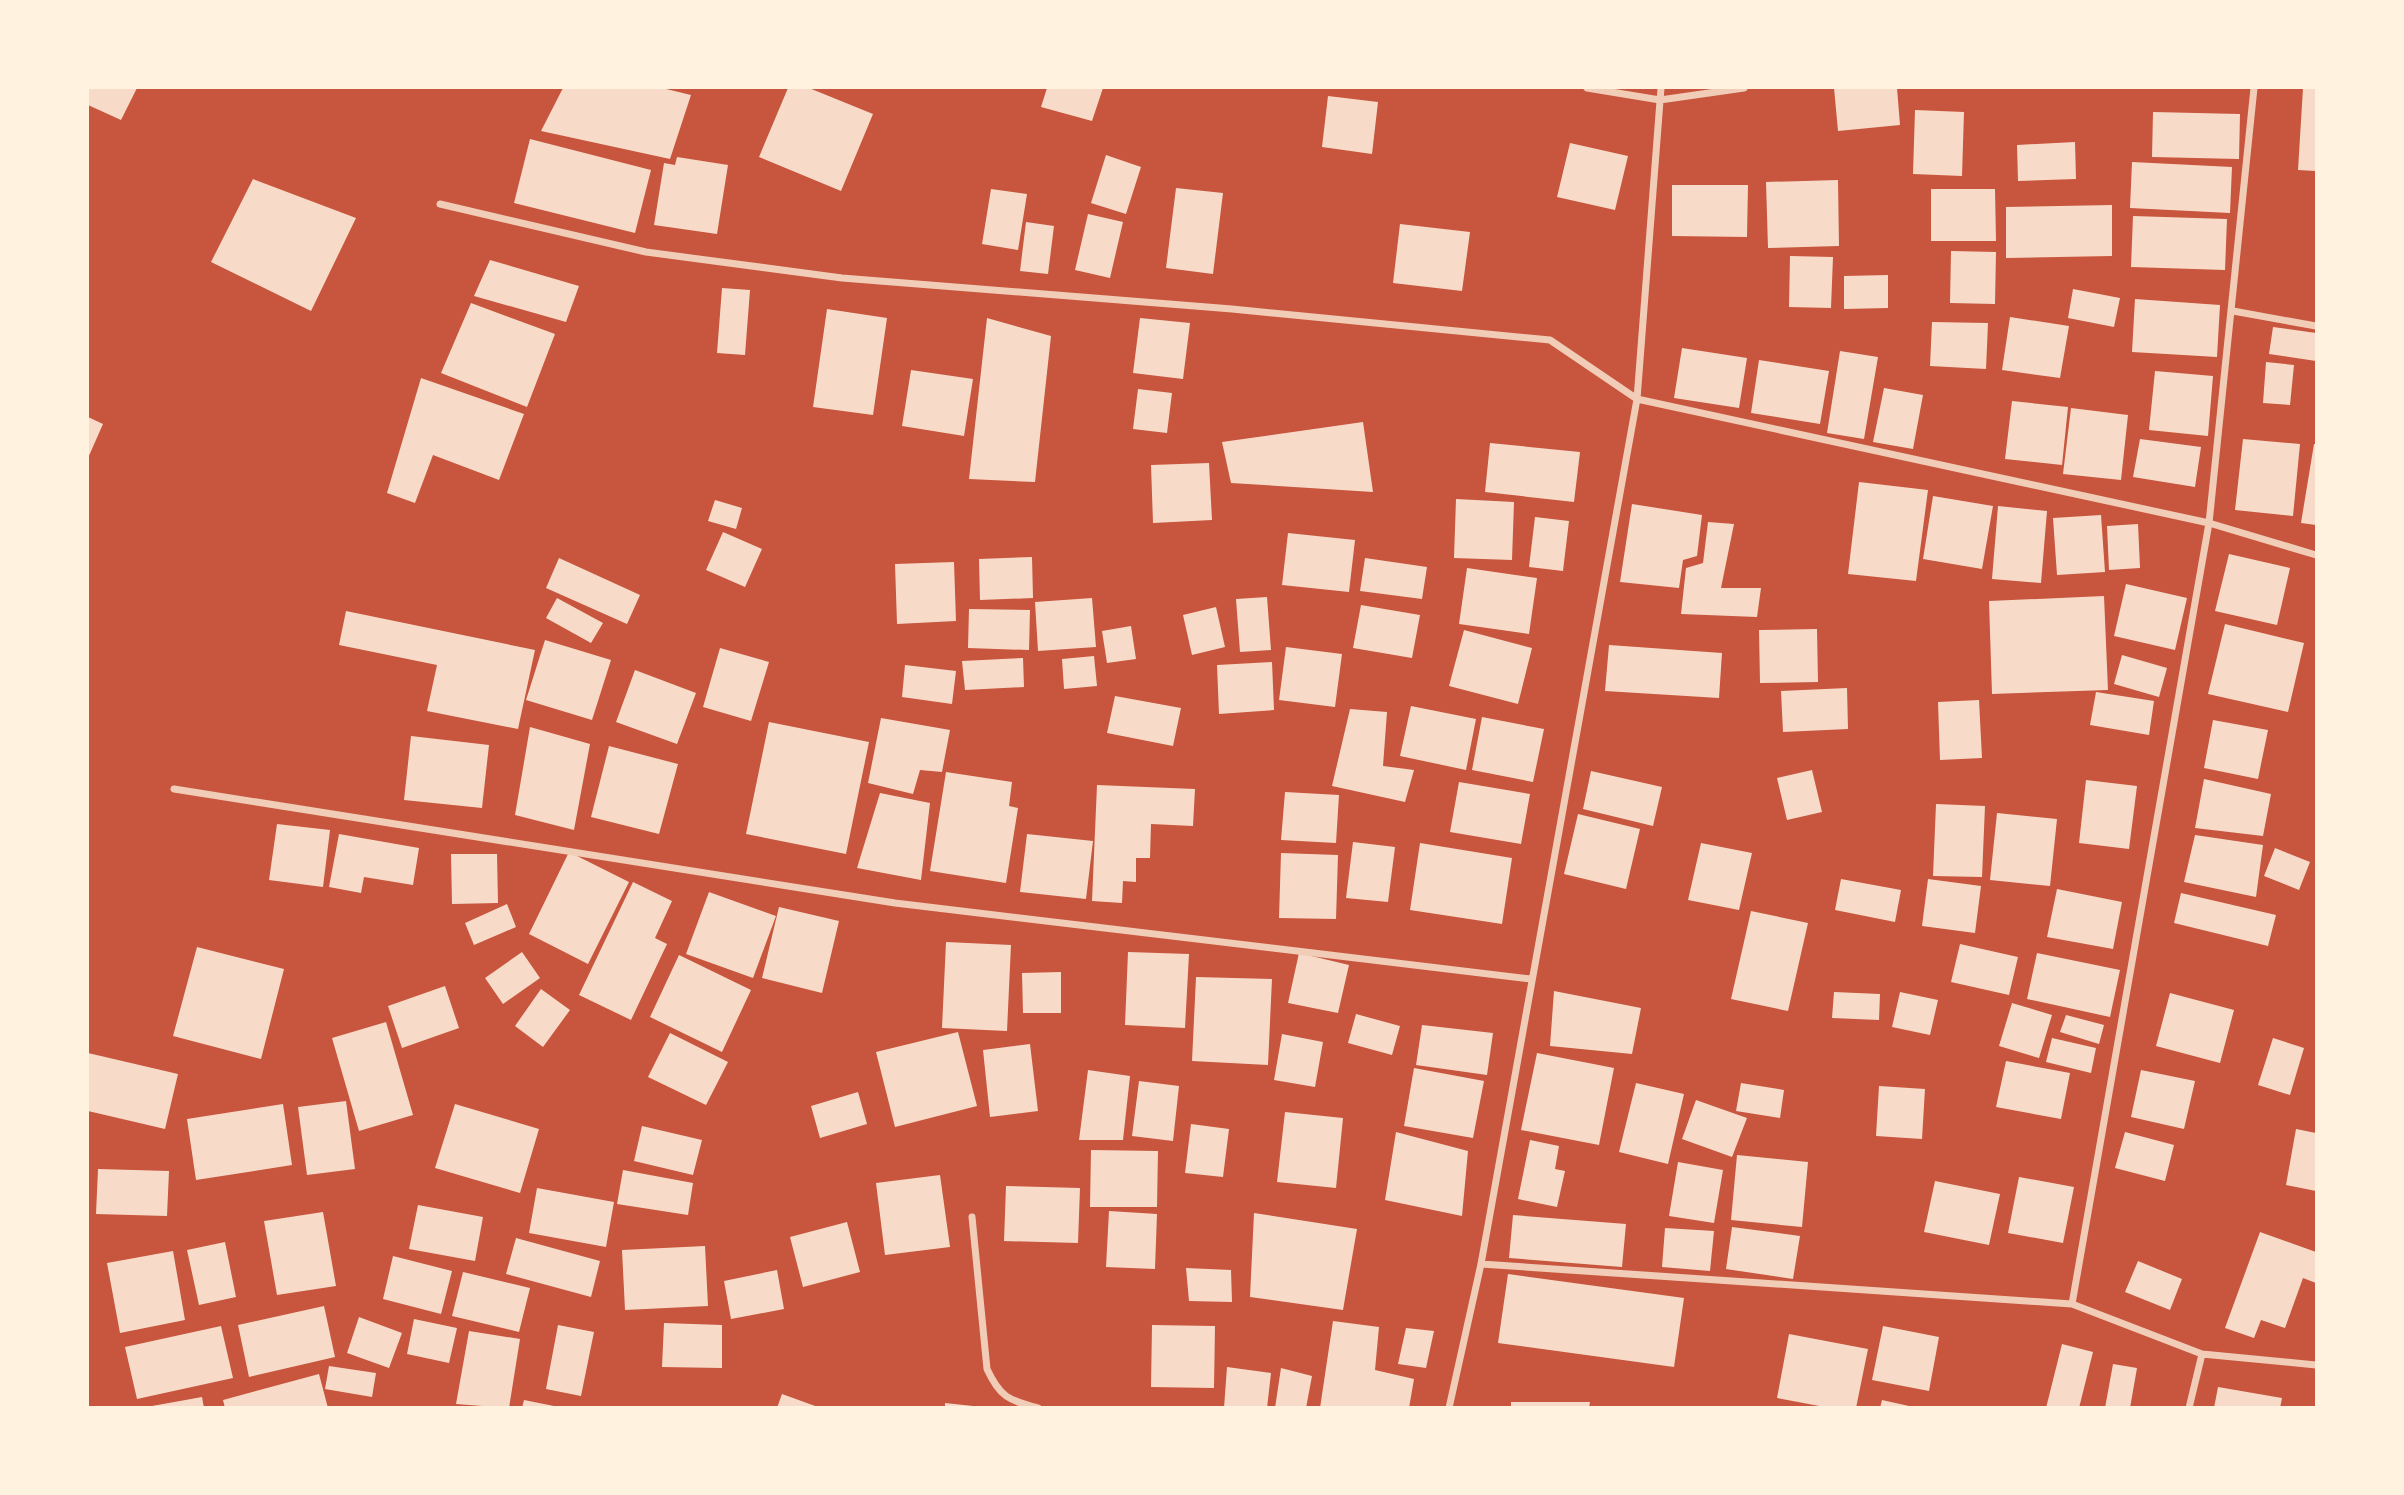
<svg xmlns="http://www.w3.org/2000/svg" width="2404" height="1495" viewBox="0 0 2404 1495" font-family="'Golos Text',sans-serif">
<rect width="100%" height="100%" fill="#c8553d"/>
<!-- building -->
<path fill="#f7dbc8" d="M88,88h49l-16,32 -33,-15z
M563,88h99l29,7 -21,64 -129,-28z
M788,88h21l64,26 -32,77 -82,-34z
M1047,88h56l-11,33 -51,-14z
M1834,88h63l3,37 -62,6z
M2303,88l13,1v82l-18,-1z
M1328,96l50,6 -6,52 -50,-7z
M1915,110l49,2 -2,64 -49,-2z
M2153,112l87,2 -1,45 -87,-2z
M530,139l121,31 -16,63 -121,-30z
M2075,142l1,37 -58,2 -1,-36z
M1570,143l58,13 -13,54 -58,-13z
M1106,155l35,12 -15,47 -35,-11z
M677,157l51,8 -11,69 -63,-9 10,-62 11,2z
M2132,162l100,5 -2,46 -100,-5z
M253,179l103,39 -45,93 -100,-49z
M1838,180l1,66 -71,2 -2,-66z
M1672,185h76l-1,52 -75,-1z
M1176,188l47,5 -10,81 -47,-6z
M991,189l36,5 -9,56 -36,-6z
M1931,189h64l1,52h-65z
M2112,205v51l-106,2v-51z
M1088,214l35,8 -13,56 -35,-8z
M2133,216l94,3 -2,51 -94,-3z
M1026,222l28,4 -6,48 -28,-3z
M1400,224l70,8 -8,59 -69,-8z
M1951,251l45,1 -1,52 -45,-1z
M1790,256l43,1 -2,51 -42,-1z
M490,260l89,26 -13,36 -92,-26z
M1888,275v33l-44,1v-33z
M722,288l28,2 -5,65 -28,-2z
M2073,289l47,9 -6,29 -46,-9z
M2135,299l85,6 -3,52 -85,-5z
M471,303l84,31 -28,73 -86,-34z
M827,309l60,9 -14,97 -60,-8z
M2010,317l59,9 -9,52 -58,-8z
M987,318l64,18 -16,146 -66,-3z
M1140,318l50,5 -7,56 -50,-6z
M1932,322l56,1 -2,46 -56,-3z
M2273,327l43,6v28l-47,-7z
M1682,348l65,10 -8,50 -65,-10z
M1840,351l38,6 -14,82 -37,-6z
M1759,360l70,11 -9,53 -69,-11z
M2266,362l28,3 -4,40 -27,-2z
M911,370l62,9 -9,57 -62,-10z
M2155,371l58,5 -5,60 -59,-6z
M421,378l103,36 -25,66 -66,-25 -18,48 -28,-10z
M1884,388l39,7 -10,54 -40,-7z
M1138,389l34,4 -5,40 -34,-4z
M2012,401l56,6 -6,58 -57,-6z
M2071,408l57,7 -7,65 -58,-6z
M88,417l15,7 -15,34z
M1363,422l10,70 -142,-9 -9,-41z
M2140,439l61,8 -6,40 -62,-10z
M2243,439l57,5 -7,72 -58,-6z
M1490,443l90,9 -6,50 -89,-10z
M2314,444h2v81l-15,-2z
M1209,463l3,57 -59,3 -2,-58z
M1859,482l69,8 -12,91 -68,-7z
M1933,496l60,10 -11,63 -59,-10z
M1456,499l58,3 -2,58 -58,-2z
M715,500l27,8 -6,21 -28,-8z
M1632,504l70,11 -5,41 -14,4 -4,28 -59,-6z
M1998,506l49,5 -6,72 -49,-4z
M2101,515l4,57 -48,3 -4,-57z
M1535,517l34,4 -6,50 -34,-4z
M1708,522l26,2 -13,64h40l-4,29 -76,-3 5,-46 17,-5z
M2138,524l2,44 -31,2 -2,-44z
M723,532l39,17 -17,38 -39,-17z
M1288,533l67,7 -6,52 -67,-7z
M2229,554l61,14 -13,57 -62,-14z
M1032,557l1,41 -53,2 -1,-41z
M559,558l81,37 -13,29 -81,-36z
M1365,558l62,9 -5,32 -62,-8z
M954,562l2,59 -59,3 -2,-60z
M1467,568l70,10 -8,56 -70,-10z
M2126,584l61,14 -12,52 -61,-14z
M2104,596l4,94 -116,4 -3,-93z
M1267,597l4,53 -31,2 -4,-53z
M557,598l46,25 -12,20 -45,-25z
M1092,598l4,49 -58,4 -3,-49z
M1361,605l59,10 -8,43 -59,-10z
M1216,607l9,40 -33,8 -9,-40z
M969,609l61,1 -1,40 -61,-2z
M346,611l189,39 -17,79 -91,-18 10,-46 -98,-20z
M2225,624l79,19 -16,69 -80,-18z
M1131,626l5,33 -29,4 -5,-32z
M1817,629l1,53 -58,1 -1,-53z
M1464,630l68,18 -14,56 -69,-18z
M545,640l66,20 -19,60 -66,-20z
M1609,645l113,8 -3,45 -114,-7z
M1286,647l56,7 -7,53 -56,-7z
M720,648l49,14 -18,59 -48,-14z
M2122,655l45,13 -8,29 -45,-13z
M1094,656l3,30 -33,3 -2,-30z
M1023,658l1,29 -59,3 -3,-29z
M1272,662l2,48 -55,4 -2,-49z
M905,665l51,6 -4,33 -50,-7z
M635,670l61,23 -19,51 -61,-22z
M1847,688l1,41 -65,3 -2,-41z
M2096,692l58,9 -5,34 -59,-10z
M1115,696l66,12 -8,38 -66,-13z
M1979,700l3,58 -42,2 -2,-58z
M1411,706l65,13 -10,51 -66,-14z
M1350,709l37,3 -4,54 31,4 -9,32 -73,-16z
M1482,717l62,12 -11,53 -61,-12z
M881,718l69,12 -8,42 -22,-2 -7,24 -45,-11z
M2213,720l55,10 -10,49 -54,-11z
M769,722l100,20 -23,112 -100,-20z
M530,727l60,17 -16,86 -59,-15z
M411,736l78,9 -7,63 -78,-8z
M609,746l69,18 -19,70 -68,-17z
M1812,770l10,42 -35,8 -10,-42z
M1591,771l71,16 -9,39 -70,-17z
M946,772l66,10 -3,24 9,2 -12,75 -76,-12z
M2204,779l67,15 -8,42 -68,-8z
M2086,780l51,6 -8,63 -50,-6z
M1459,782l71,12 -9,50 -71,-12z
M1097,785l98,4 -2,37 -42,-2 -1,34h-14v24l-13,-1 -1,22 -30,-2z
M1285,792l54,3 -3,48 -55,-3z
M880,793l50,10 -9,77 -64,-12z
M1936,804l49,2 -3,71 -49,-1z
M1997,813l60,6 -7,67 -60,-6z
M1578,814l62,15 -14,60 -62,-15z
M277,824l53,6 -7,57 -54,-7z
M339,834l80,14 -6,37 -49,-8 -3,16 -32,-6z
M1027,834l66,7 -7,58 -66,-7z
M2195,835l68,10 -7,52 -72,-15z
M1353,842l42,5 -7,55 -42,-4z
M1420,843l92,15 -10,66 -92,-14z
M1701,843l51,10 -13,57 -51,-10z
M2275,848l35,14 -11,28 -35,-14z
M569,852l60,30 -41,82 -59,-30z
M1281,853l57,2 -2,64 -57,-1z
M451,854h46l1,49 -46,1z
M1841,879l60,11 -6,32 -60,-12z
M1928,879l53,7 -6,47 -53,-7z
M633,882l39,19 -17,37 12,6 -36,76 -52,-25z
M2057,889l65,13 -9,47 -66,-12z
M709,892l67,24 -23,62 -67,-24z
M2181,893l95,22 -8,31 -94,-23z
M507,904l9,23 -42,18 -9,-22z
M779,907l60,14 -17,72 -60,-15z
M1751,911l57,12 -20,88 -57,-12z
M946,942l65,3 -4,86 -65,-3z
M1960,944l58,13 -9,38 -58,-13z
M197,947l87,22 -23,90 -88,-23z
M522,952l18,26 -37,26 -18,-26z
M1128,952l61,2 -4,74 -60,-3z
M1299,953l50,12 -11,48 -50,-10z
M2037,953l83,17 -10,47 -83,-18z
M679,955l72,35 -29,62 -72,-35z
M1061,972v41h-38l-1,-40z
M1196,977l76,2 -4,86 -76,-4z
M445,986l14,42 -57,20 -14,-42z
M541,989l29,21 -27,37 -28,-21z
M1554,991l87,17 -9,46 -82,-8z
M1834,992l46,2 -1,26 -47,-2z
M1900,992l38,8 -8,35 -38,-8z
M2170,993l64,17 -14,53 -64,-17z
M2012,1003l40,12 -13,43 -40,-12z
M1356,1014l44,12 -8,29 -44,-12z
M2066,1015l38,10 -5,19 -39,-12z
M386,1022l27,93 -54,16 -27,-93z
M1422,1025l71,8 -6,42 -71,-10z
M958,1032l19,74 -82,21 -19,-75z
M670,1033l58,29 -22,43 -58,-28z
M1282,1034l41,8 -8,45 -41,-7z
M2052,1038l44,10 -5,25 -45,-11z
M2273,1038l31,10 -14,47 -32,-10z
M1030,1044l8,67 -48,6 -7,-67z
M88,1053l90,21 -13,55 -77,-18z
M1537,1053l77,15 -15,77 -78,-15z
M2006,1061l64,12 -9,46 -65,-12z
M1414,1068l70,13 -11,57 -69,-12z
M1088,1070l42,6 -7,64h-44z
M2141,1070l54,11 -11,48 -53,-12z
M1139,1081l40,5 -6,55 -41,-5z
M1636,1083l48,11 -16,70 -49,-12z
M1741,1083l43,7 -4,28 -44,-7z
M1879,1086l46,3 -3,50 -46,-3z
M858,1092l9,32 -47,14 -9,-32z
M1696,1100l51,18 -15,39 -50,-18z
M346,1101l9,68 -48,6 -9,-68z
M283,1104l9,61 -96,15 -9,-61z
M455,1104l84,25 -19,64 -85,-25z
M1285,1112l58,6 -7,70 -59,-6z
M1191,1124l38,5 -6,48 -38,-4z
M642,1126l60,14 -9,35 -59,-14z
M2296,1129l20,4v58l-30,-6z
M1396,1132l72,19 -6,65 -77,-16z
M2125,1132l49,13 -9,36 -50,-13z
M1530,1140l29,6 -4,23 10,2 -8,36 -39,-8z
M1091,1150l67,1 -1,56h-67z
M1737,1155l71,7 -6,65 -71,-7z
M1678,1162l45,8 -9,53 -45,-7z
M98,1169l71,2 -2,45 -71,-2z
M623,1170l70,13 -5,32 -71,-11z
M940,1175l10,72 -65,8 -9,-72z
M2019,1177l55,10 -11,56 -55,-10z
M1935,1181l65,13 -11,51 -65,-13z
M1006,1186l74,2 -2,55 -74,-2z
M537,1188l77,14 -8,45 -77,-14z
M418,1205l65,12 -8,44 -66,-12z
M1109,1211l48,3 -2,55 -49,-2z
M323,1212l13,74 -59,9 -13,-74z
M1254,1213l103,16 -14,81 -93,-13z
M1513,1215l113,9 -4,43 -113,-9z
M847,1222l13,50 -57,15 -13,-50z
M1732,1227l68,9 -7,43 -67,-10z
M1665,1228l49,3 -4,40 -48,-4z
M2260,1232l56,20v31l-13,-5 -18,50 -24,-8 -7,18 -29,-10z
M516,1238l84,23 -9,36 -85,-23z
M225,1242l11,55 -37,8 -12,-55z
M705,1246l3,60 -83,4 -3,-60z
M173,1251l12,69 -65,13 -13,-70z
M393,1256l59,15 -11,43 -58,-15z
M2138,1261l44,18 -12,31 -45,-18z
M1186,1268l45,2 1,32 -43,-1z
M777,1270l7,39 -53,10 -7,-38z
M463,1272l67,16 -11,44 -67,-16z
M1508,1274l176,24 -10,69 -176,-24z
M324,1306l11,51 -86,20 -11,-52z
M359,1317l43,16 -13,35 -42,-15z
M414,1319l43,9 -8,35 -42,-9z
M1333,1321l46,6 -4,43 39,9 -5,29h-89z
M664,1323l58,2v43l-60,-1z
M558,1325l36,7 -13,64 -35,-7z
M1152,1325l63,1 -1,62 -63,-1z
M221,1326l12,52 -96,21 -12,-52z
M1883,1326l56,11 -10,54 -57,-11z
M1406,1328l28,3 -8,37 -28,-4z
M469,1331l51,8 -11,69 -53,-4z
M1789,1334l79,15 -12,59h-26l-53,-10z
M2062,1344l31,8 -14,56h-33z
M2113,1364l24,4 -7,40h-25z
M329,1366l47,7 -4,24 -47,-8z
M1227,1367l44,6 -4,35h-43z
M1281,1368l31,8 -6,32h-31z
M319,1374l9,34h-103l-2,-8z
M2218,1387l64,11 -2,10h-66z
M782,1394l36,13v1h-41z
M202,1397l2,11h-52v-2z
M524,1400l30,6v2h-32z
M1882,1400l27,6v2h-29z
M1511,1402h79l-1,6h-78z
M945,1403l28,3v2h-28z"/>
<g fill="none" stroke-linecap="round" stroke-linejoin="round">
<!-- minor -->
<path stroke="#f1ccb7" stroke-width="7" d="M1587,88l73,12 84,-12
M440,204l206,48 196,26 390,31 318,31 87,59 572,124 107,32
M2233,311l83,15
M174,789l721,114 636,76
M972,1217l15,152c13,28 21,31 51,39
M1481,1264l591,40 130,50 114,11
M2072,1304l137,-781 45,-435
M1449,1408l32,-144 156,-865 24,-311
M2189,1408l13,-54"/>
</g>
<!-- border -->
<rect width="2404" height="1495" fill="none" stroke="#fff3e0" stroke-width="178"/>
</svg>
